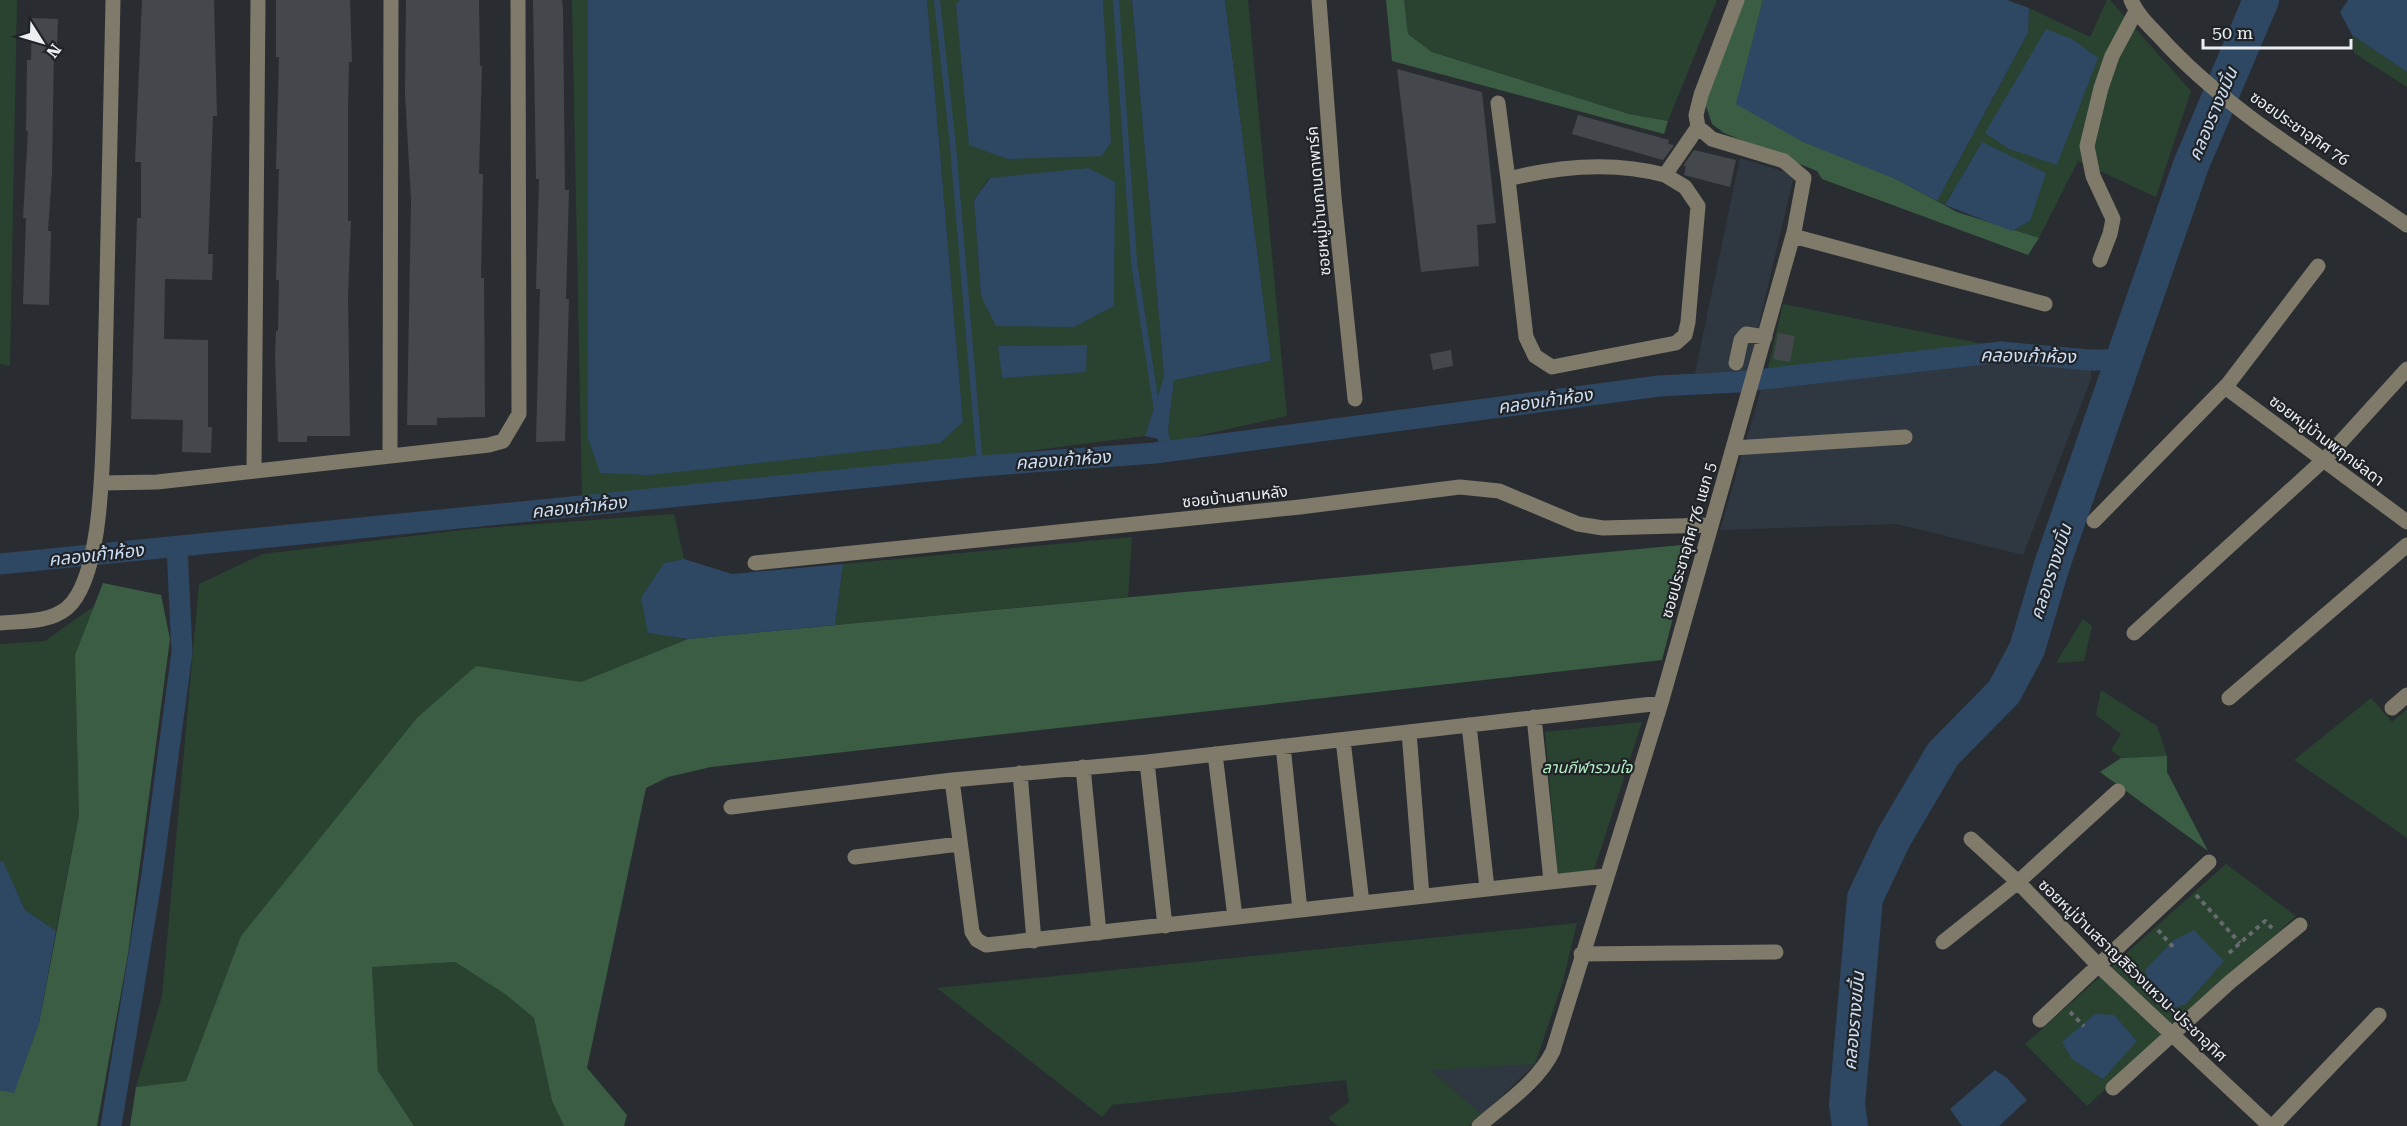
<svg xmlns="http://www.w3.org/2000/svg" width="2407" height="1126" viewBox="0 0 2407 1126" font-family="'Roboto Serif','Noto Sans Thai',serif">
<rect width="100%" height="100%" fill="#292d31"/>
<!-- built -->
<path fill="#2f3840" d="M1740,158l54,17 -47,200 -52,-2z
M1975,362l116,5v12l-68,176 -126,-31 -177,6 42,-144z
M1535,1064l-53,51 -52,-46z"/>
<!-- green -->
<path fill="#294330" fill-rule="evenodd" d="M0,0h17l-7,366 -10,-2z
M572,0h16v438l375,-16 -36,-422h33l-4,4 6,48 148,90 -7,-142h29l32,376 -19,60 -132,17 -431,45zM989,178l-8,118 -7,-96zM1087,345l-85,33 -3,-32z
M1225,0h23l39,416 -116,26 -3,-12 6,-50 97,-19z
M1404,0h313l-49,121 -39,-7 -197,-62 -24,-18z
M2107,0h3l81,91 -35,106 -78,-36 -39,77 -27,-7 18,-10 -48,-79 -37,63 -8,-4 91,-168 1,-25 61,29z
M2352,35l55,37v15l-53,-34z
M1783,304l201,40 -9,4 -209,28z
M674,514l10,45 -20,4 -16,70 40,6 -107,43 -105,-15 -155,172 -80,97 -55,145 -50,6 26,-91 37,-412 64,-30 208,-25z
M1132,537l-4,60 -293,28 8,-61z
M94,606l-19,49 4,159 -23,117 -31,-21 -22,-48h-3v-218l45,-3z
M2083,619l9,7 -8,35 -28,2z
M2101,690l56,36 10,30 -46,2 -10,-8 10,-16 -25,-19z
M2371,698l21,24 15,-13v129l-113,-78z
M1642,722l-49,151 -35,3 -13,-144z
M2226,864l70,52 -209,190 -62,-62z
M1577,923l-14,58 -28,83 -104,6 51,45 -13,11h-131l-10,-8 21,-16 -3,-22 -234,25 -10,12 -165,-129z
M455,962l50,32 29,24 18,83 12,25h-150l-36,-55 -6,-104z"/>
<!-- forest -->
<path fill="#3b5d44" d="M1386,0h18l4,34 24,18 197,62 39,7 -4,13 -272,-73z
M1744,0h19l-26,104 161,76 59,32 82,26 -11,17 -206,-76 -5,-8 -93,-38 -12,-9 -7,-21z
M1692,544l-30,116 -951,107 -43,10 -22,11 -59,280 40,47 -3,11h-60l-12,-25 -18,-83 -29,-24 -50,-32 -83,5 6,104 36,55h-284l6,-39 50,-6 55,-145 176,-218 59,-52 105,16 107,-43z
M103,583l58,12 9,44 -42,315 -31,172h-97v-36l14,2 25,-69 40,-208 -4,-160z
M2167,756v16l41,79 -108,-79 21,-14z"/>
<!-- water -->
<path fill="#2e4763" d="M588,0h339l36,422 -23,21 -290,32 -50,-2 -12,-35z
M960,0h143l8,142 -9,14 -94,3 -39,-14 -13,-141z
M1132,0h93l46,361 -97,19 -6,50 3,12 -26,-6 19,-60z
M1763,0h244l22,8 -1,25 -91,168 -39,-21 -95,-38 -67,-38z
M2348,0h59v72l-55,-37 -12,-23z
M2046,29l26,10 26,19 -41,107 -48,-16 -24,-16z
M1982,142l64,31 -16,48 -18,10 -67,-26z
M1089,168l26,14 -1,124 -40,21 -78,-1 -15,-30 -7,-96 16,-22z
M1087,345l-1,27 -84,6 -4,-32z
M684,559l48,15 111,-10 -8,61 -147,14 -40,-6 -7,-35 23,-35z
M3,861l22,49 31,21 -17,92 -25,70 -14,-3v-228z
M2194,930l30,31 -38,43 -15,5 -20,-20 -6,-19 29,-30z
M2095,1014l19,1 23,26 -34,38 -31,-20 -10,-17z
M1995,1070l12,8 20,22 -28,26h-37l-12,-17z"/>
<g fill="none" stroke-linecap="round" stroke-linejoin="round">
<!-- stream -->
<path stroke="#2e4763" stroke-width="6" d="M937,0l16,146 27,320
M1116,0l18,262 23,149
M1160,433l3,19"/>
<!-- canal -->
<path stroke="#2e4763" stroke-width="21" d="M0,564l980,-98 175,-13 504,-67 79,-4 263,-30 88,8h35
M111,1126l41,-251 30,-223 -5,-105"/>
<!-- river -->
<path stroke="#2e4763" stroke-width="36" d="M1850,1126l-3,-22 18,-206 29,-61 49,-83 61,-62 23,-43 25,-84 139,-400 70,-165"/>
</g>
<!-- building -->
<path fill="#44484c" d="M142,0h72l3,116h-4l-5,138h5l-1,26 -47,-1 -1,60 44,1v87h4l-1,26 -29,-1 1,-32 -52,-1 6,-201h4v-56h-6z
M276,0h74l2,62h-3l-1,47v112h3l-3,75 2,140h-43v6h-29l-3,-86 1,-25h2l1,-51h-3l3,-111h-3l3,-112h-3z
M406,0h73l1,66h2l-3,108h4l-2,104h3l1,139 -48,1v7h-30l4,-225 -6,-107z
M533,0h29l1,10 2,180h4l-3,109h3l-4,142 -29,1 4,-153h-4l3,-110h-3z
M32,18l26,1 -1,29h-3l-2,125 -4,58h3l-2,74 -26,-1 3,-86h-3l5,-87h-2l1,-71h4z
M1397,69l85,23 14,131 -19,2 2,41 -58,6z
M1578,115l91,25 -1,4 6,1 -11,15 -91,-26z
M1694,150l42,10 -6,27 -46,-12 2,-9h-3z
M1778,333l17,3 -5,26 -17,-3z
M1451,350l2,16 -20,4 -3,-16z"/>
<g fill="none" stroke-linecap="round" stroke-linejoin="round">
<!-- path -->
<path stroke="#676a6e" stroke-width="4" stroke-dasharray="4.5 4.5" stroke-linecap="butt" d="M2196,895l44,48
M2158,930l15,17
M2229,953l36,-32 7,7
M2070,1012l14,14"/>
<!-- minor -->
<path stroke="#7f7a69" stroke-width="15" d="M1319,0l15,197 21,202
M2131,0c6,14 17,25 28,36 67,75 165,131 248,189
M1498,103l10,76
M1665,175c-52,-14 -106,-9 -157,4l18,158 9,19 17,11 124,-24 9,-8 3,-13 10,-116 -13,-19 -20,-12 33,-48
M1793,236l252,68
M2100,260l10,-26 3,-15 -20,-43 -6,-30 14,-58 11,-32 24,-45
M1736,363l5,-23 5,-6 19,3
M2225,387l182,135
M1733,448l172,-11
M390,456l1,-456
M254,470l4,-470
M102,483l55,-1 332,-37 14,-4 16,-27 -1,-414
M2094,521l134,-137 90,-118
M755,563l545,-56 160,-20 39,4 79,33 25,4 108,-3
M0,623c22,-2 49,0 67,-15 35,-30 35,-142 37,-188l9,-420
M2134,633l194,-177 79,-87
M2229,698l178,-153
M2392,708l15,-13
M1534,717l17,164
M1469,725l18,163
M1409,732l13,164
M1343,740l19,163
M1283,746l17,164
M1215,754l20,163
M1147,762l18,164
M1083,767l16,166
M1020,773l14,168
M952,780l20,152 5,8 9,5 619,-69
M731,807l221,-27 195,-18 514,-59
M1971,839l47,43 80,83 172,161
M855,857l104,-13
M1943,942l75,-60 100,-91
M1581,954l195,-2
M2040,1020l169,-158
M2113,1088l117,-106 70,-57
M1479,1126c26,-23 59,-44 74,-75l108,-348 133,-471 10,-54 -20,-17 -72,-22 -14,-12 -2,-12 5,-20 36,-95
M2273,1126l106,-111"/>
</g>
<g text-anchor="middle" stroke-width="4.5" stroke-linejoin="round" paint-order="stroke">
<!-- street labels -->
<g font-size="16" fill="#eceff1" stroke="#202327">
<text transform="translate(2300 128) rotate(35)" y="6">ซอยประชาอุทิศ 76</text>
<text transform="translate(1318 201) rotate(-95)" y="6">ซอยหมู่บ้านกานดาพาร์ค</text>
<text transform="translate(2327 440) rotate(37)" y="6">ซอยหมู่บ้านพฤกษ์ลดา</text>
<text transform="translate(1235 496) rotate(-6)" y="6">ซอยบ้านสามหลัง</text>
<text transform="translate(1688 540) rotate(-74)" y="6">ซอยประชาอุทิศ 76 แยก 5</text>
<text transform="translate(2133 970) rotate(44)" y="6">ซอยหมู่บ้านสราญสิริวงแหวน-ประชาอุทิศ</text>
</g>
<!-- park labels -->
<g font-size="16" font-style="italic" fill="#b4f0c3" stroke="#202327">
<text x="1587" y="773">ลานกีฬารวมใจ</text>
</g>
<!-- water labels -->
<g font-size="18" font-style="italic" fill="#cde0f5" stroke="#202327">
<text transform="translate(2213 114) rotate(-67)" y="6">คลองรางขมิ้น</text>
<text transform="translate(2028 356) rotate(1)" y="6">คลองเก้าห้อง</text>
<text transform="translate(1545 401) rotate(-8)" y="6">คลองเก้าห้อง</text>
<text transform="translate(1063 460) rotate(-4)" y="6">คลองเก้าห้อง</text>
<text transform="translate(579 507) rotate(-6)" y="6">คลองเก้าห้อง</text>
<text transform="translate(96 555) rotate(-6)" y="6">คลองเก้าห้อง</text>
<text transform="translate(2051 572) rotate(-72)" y="6">คลองรางขมิ้น</text>
<text transform="translate(1854 1021) rotate(-85)" y="6">คลองรางขมิ้น</text>
</g>
</g>
<!-- north arrow -->
<g transform="translate(42 42) rotate(127)" stroke="#202327" stroke-width="4.5" paint-order="stroke">
<path d="M0-4.5L10 22L0 15L-10 22Z" fill="#eceff1"/>
<text y="-9" font-size="16" font-weight="bold" text-anchor="middle" fill="#eceff1">N</text>
</g>
<!-- scale -->
<path d="M2203 39v9h148v-9" fill="none" stroke="#eceff1" stroke-width="3"/>
<text x="2212" y="39" font-size="18" fill="#eceff1" stroke="#202327" stroke-width="4.5" paint-order="stroke">50 m</text>
</svg>
